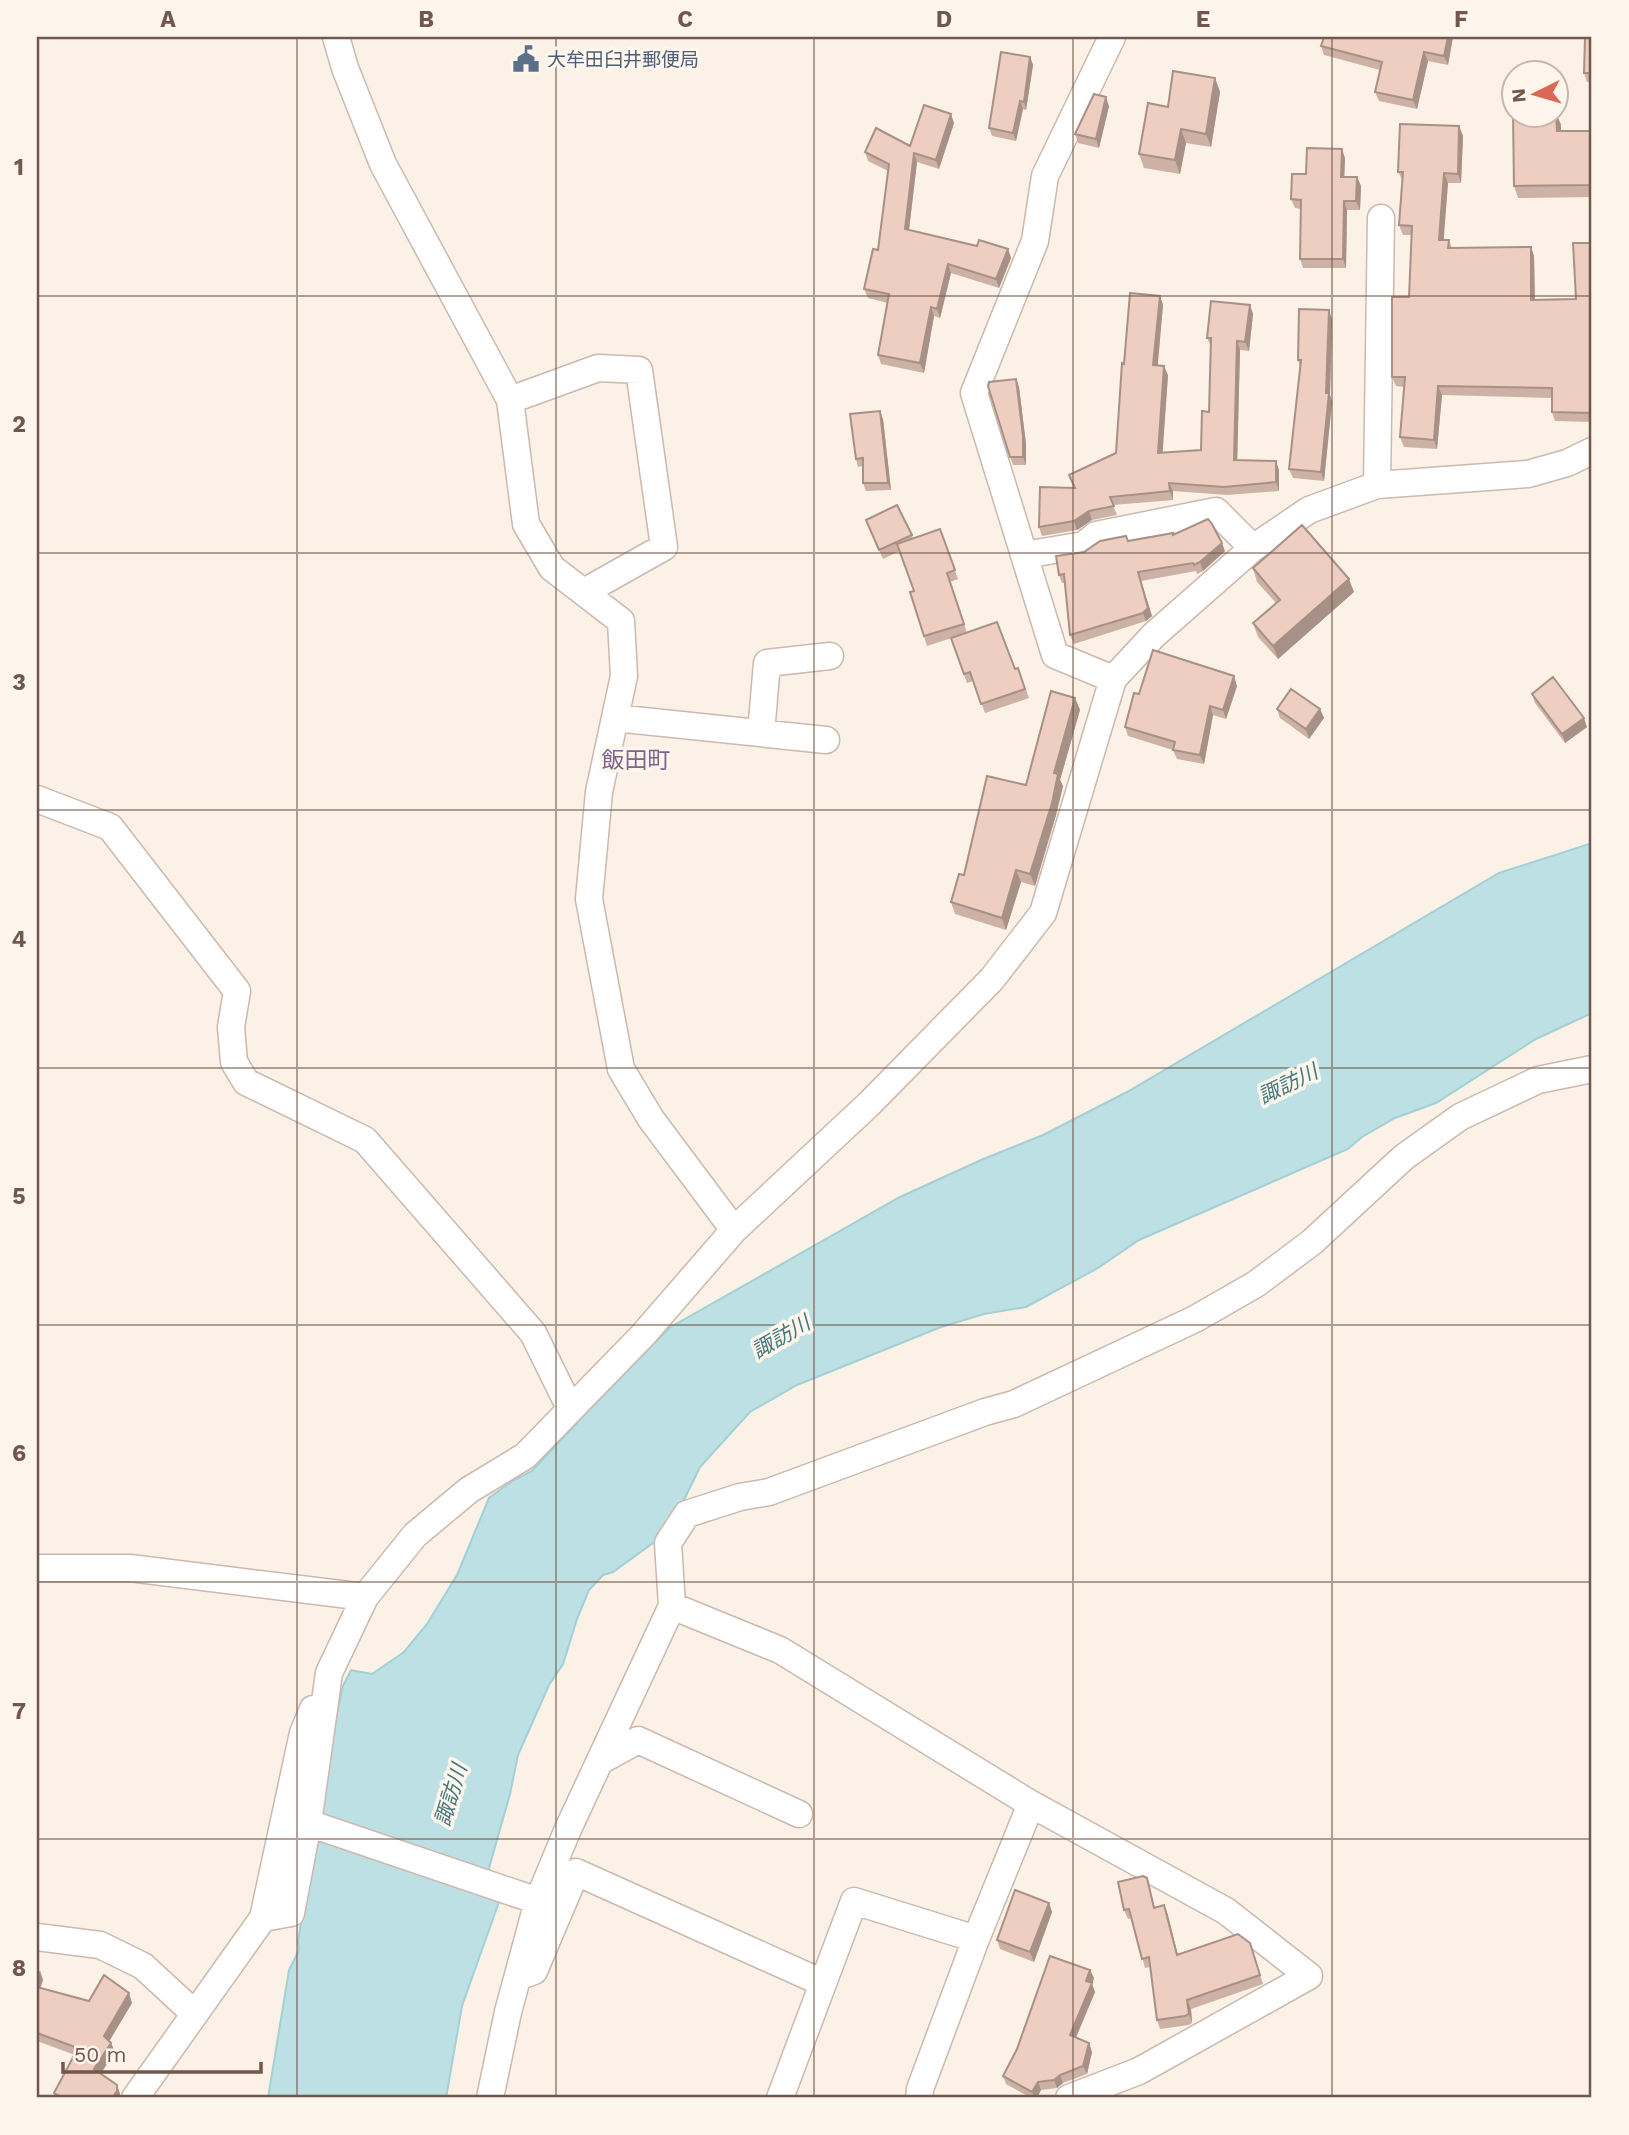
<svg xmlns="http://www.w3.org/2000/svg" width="1629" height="2135" viewBox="0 0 1629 2135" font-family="'Work Sans','Noto Sans JP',sans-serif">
<rect width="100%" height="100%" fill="#fbf1e6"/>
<!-- water -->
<path fill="#bce0e3" stroke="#a3d0d4" stroke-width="2" d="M1592,843v170l-56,26 -100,64 -41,15 -33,19 -14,12 -209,91 -41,28 -72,39 -42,7 -43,13 -144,58 -47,27 -50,55 -16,33 -20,35 -51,37 -10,3 -14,15 -12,29 -14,45 -14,21 -31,70 -8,39 -21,74 11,31 -38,107 -16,92h-178l21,-128 10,-20 -1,-9 39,-228 6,-27 8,-16 21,4 32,-22 23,-28 30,-49 32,-77 23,-17 20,-10 57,-61 80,-82 231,-131 81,-37 62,-25 84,-43 372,-219z"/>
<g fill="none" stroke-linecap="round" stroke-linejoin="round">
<defs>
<path id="minor" d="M336,37l9,31 38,96 127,236 16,124 26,44 69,53 3,55 -25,116 -10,107 32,170 30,50 83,111
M1112,37l-67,139 -10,65 -61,152 81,262 58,24
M510,400l88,-32 41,2 25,177 -80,45
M1377,485l4,-267
M1024,555l60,-10 12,-10 120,-24 37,37
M615,718l211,22
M761,733l6,-70 63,-7
M37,799l73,28 127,164 -6,36 3,35 12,20 119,58 168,193 37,75
M37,1568h93l235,29
M672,1606l108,44 251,154 195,107 83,65 -170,95 -70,27
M600,1761l38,-21 161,74
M308,1823l230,78
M263,1918l40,-185 10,-24
M37,1937l63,8 43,21 52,48
M526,1974l8,-3 42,-99 247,111
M135,2098l128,-180 28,-5 17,-90 21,-150 36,-76 50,-62 54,-45 56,-34 118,-121 91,-105 135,-126 123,-125 51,-66 70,-234 41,-44 99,-87 56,-38 68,-25 151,-11 39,-11 25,-12
M490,2098l18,-86 30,-111 30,-72 104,-223 -4,-63 19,-29 53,-17 29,-5 216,-80 29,-8 181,-85 61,-35 56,-42 92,-85 56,-40 78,-37 54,-11
M780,2098l74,-197 122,38
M919,2098l1,-9 56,-150 55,-135"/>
</defs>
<!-- minor casing -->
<use href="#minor" stroke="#ccb8ad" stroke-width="29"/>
<!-- minor -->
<use href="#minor" stroke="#fff" stroke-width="26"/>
</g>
<!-- wall -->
<path fill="#cdb1a5" d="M1324,37h129l-5,28 -20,-4 -11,48 -38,-8 -4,-9 5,-22 -56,-15 -3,-9z
M1592,37v45h-5l-3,-9z
M1030,57l3,8 -7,45 -3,-1 -7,32 -24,-5 -3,-8z
M1215,78l5,14 -9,55 -25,-4 -6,31 -36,-6 -5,-14z
M1109,106l-10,42 -21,-5 -3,-9z
M1556,113l5,12v6h31v66l-74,1 -4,-12z
M954,123l-15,46 -22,-7 -8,68 68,16 31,3 3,9 -12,30 -48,-15 -11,45 -6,-2 -10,57 -43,-9 -3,-9 10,-52 -20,-5 -4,-9 14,-39 10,-79 -20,-10 -3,-9 45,-6z
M1459,126l4,10 -2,47h-13l-5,57h6l3,8 79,-1 3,9 1,44 41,-1 16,-56v179l-37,-1 -3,-9v-14l-110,-3 -5,54 -33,-2 -4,-10 4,-50 -8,-1 -4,-9 17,-80 3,-62h-9l-4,-10 4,-44 -5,-9z
M1345,158l-1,19h13l4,9 -1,24h-13l-1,58h-43l-3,-9 1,-50 -6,-1 -4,-9 15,-25z
M1160,296l3,9 -6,61 11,9 -6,78 39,-3 8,-38 2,-66 -4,-8 43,-33 3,9 -4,37 -9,-1 -3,110 42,10v21l-52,4 -54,-4v9l-60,5 4,10 -25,5 -15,10 -35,6 -3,-9 35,-39 -5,-13 47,-22 8,-89z
M1332,319l-2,76 2,7 -8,79 -31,-3 -4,-9 11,-102 -2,-7z
M1016,379l3,8 7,57v21h-13l-3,-8z
M883,419l8,71 -25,1 -3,-8v-17l-5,1 -2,-8z
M897,505l16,33 27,-9 18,50 -8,3 17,51 48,36 3,-1 11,30 -44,15 -12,-32 -6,2 -16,-45 10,-3 -34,11 -17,-54 4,-1 -14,-40 -17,8 -17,-39z
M1174,535l51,16 -22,20 -6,3 -1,-3 -55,10 11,35 -6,5 -72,23 -4,-9 -5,-52h-3l-3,-8 25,-23 44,-11z
M1253,568l101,24 -76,67 -20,-22 -5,-14 23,-20 -19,-21z
M1237,686l-11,33 -13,-4 -9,49 -27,-5 -4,-9 -45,-14 -3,-9 14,-33z
M1532,694l55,33 -22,16 -30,-40z
M1075,698l5,12 -20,70 3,6 -7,29 -21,71 -14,-4 -15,48 -51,-16 -4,-12 13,-27 62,-90z
M1277,709h43l4,9 -15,21 -29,-21z
M1147,1878l8,30 9,-3 14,50 72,-12 13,41 -72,25 1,14 -3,2 -29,4 -3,-9 -7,-53 -5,1 -13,-50 -4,1 -4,-9z
M1049,1903l3,9 -18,50 -34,-13 -3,-9z
M37,1971h3l3,9 -3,8 49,13 43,2 -23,38 2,2 4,9 -14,22 16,11 3,9v4h-64l-2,-5 21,-38 -38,-14z
M1094,1978l-2,6 3,8 -19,46 13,5 3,9 -5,22 -24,9 -6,5 -16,2 -4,8h-6l-25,-14 -3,-8z"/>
<!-- shaded-wall -->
<path fill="#a79086" d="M1448,37h5l-5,28 -4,-9z
M1424,52l4,9 -11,48 -4,-9z
M1030,57l3,8 -7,45 -2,-8z
M1215,78l5,14 -9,55 -5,-13z
M1106,97l3,9 -10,42 -3,-9z
M1020,101l3,8 -7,32 -3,-8z
M1556,113l5,12v18l-4,-12z
M951,114l3,9 -15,46 -3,-9z
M1459,126l4,10 -2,47 -3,-9z
M1181,129l5,14 -6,31 -5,-14z
M1342,149l3,9 -1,28 -3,-9z
M914,153l3,9 -9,76 -3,-9z
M1444,173l4,10 -5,66 -4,-9z
M1357,177l4,9 -1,24 -4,-9z
M1344,201l3,9 -1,58 -3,-9z
M1531,247l3,9 1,53 -4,-9z
M1008,249l3,9 -12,30 -3,-9z
M948,264l3,9 -11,45 -3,-9z
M1160,296l3,9 -6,69 -4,-9z
M1250,305l3,9 -4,37 -4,-9z
M931,307l3,9 -10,57 -4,-10z
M1329,310l3,9 -2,76 2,7 -8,79 -3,-9 5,-79z
M1237,341l3,9 -3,119 -3,-9z
M1164,366l4,9 -6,87 -4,-9z
M1016,379l3,8 7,57v21l-3,-8z
M1438,386l4,9 -5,54 -3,-9z
M880,411l3,8 8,71 -3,-7z
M1276,461l3,9v21l-3,-9z
M1169,483l4,8v9l-3,-9z
M1089,511l3,9 -15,10 -3,-9z
M1222,543l3,8 -22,20 -3,-9z
M1349,579l5,13 -76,67 -5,-13z
M1141,581l11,35 -6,5 -3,-8z
M1234,676l3,10 -11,33 -3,-9z
M1075,698l5,12 -20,70 3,6 -7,29 -21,71 -5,-12 24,-101z
M1210,706l3,9 -9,49 -4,-9z
M1320,709l4,9 -15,21 -3,-10z
M1584,718l3,9 -22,16 -3,-9z
M1016,870l5,12 -15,48 -4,-12z
M1049,1903l3,9 -18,50 -4,-10z
M1164,1905l4,10 12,49 -3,-9z
M1090,1970l4,8 -2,6 3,8 -22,52 -3,-9z
M40,1971l3,9 -5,16 -1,-3v-13z
M129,1993l3,10 -25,42 -3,-9z
M1187,2000l4,9 1,14 -3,-9z
M111,2043l4,9 -18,26 -3,-9z
M1089,2043l3,9 -5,22 -4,-8z
M1060,2075l3,8 -6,5 -3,-8z
M1038,2082l3,8 -4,8h-2l-3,-6z
M117,2085l3,9v4h-8z"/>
<!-- building -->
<path fill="#eecec0" stroke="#a79086" stroke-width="2" d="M1324,37h124l-4,19 -20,-4 -11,48 -38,-8 7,-30 -61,-16z
M1585,37h7v36h-8z
M1001,52l29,5 -6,45 -4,-1 -7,32 -24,-5z
M1173,71l42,7 -9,56 -25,-5 -6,31 -36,-6 9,-51 20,4z
M1094,94l12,3 -10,42 -21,-5z
M924,105l27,9 -15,46 -22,-7 -9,76 72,17 2,-6 29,9 -12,30 -48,-15 -11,45 -6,-2 -11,56 -42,-8 11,-61 -25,-5 9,-40 5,1 11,-86 -24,-12 11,-24 34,18z
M1556,113l1,18h35v54l-78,1 -1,-72 1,2h42z
M1400,124l59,2 -1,48 -14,-1 -5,67h10l-1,8 83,-1v53l45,-1 -3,-56h19v170l-40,-1v-24l-114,-2 -4,54 -34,-3 5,-60h-13v-80h17l3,-71 -13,-1 4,-53h-5z
M1307,148l35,1 -1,28h16l-1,24h-12l-1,58h-43l1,-59 -10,-1 1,-25h14z
M1130,293l30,3 -7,69 11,1 -6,87 43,-3 1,-39 7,1 2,-74h-4l4,-37 39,4 -5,37 -8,-1 -3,119 42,1v21l-52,5 -55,-4 1,8 -60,6 4,9 -25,5 -15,10 -35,6 1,-40 35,1 -6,-13 47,-22 6,-90 2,1z
M1299,309l30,1 -3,83h3l-8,79 -32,-3 12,-109h-3z
M1016,379l7,57v21h-13l-22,-71 1,-4z
M880,411l8,72h-25v-25l-7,1 -6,-45z
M897,505l15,30 -33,15 -13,-30z
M1208,519l4,5 10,19 -22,19 -6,3 -1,-2 -55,9 10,36 -5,5 -73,22 -6,-61 -5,1 -3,-19 28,-4 16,-11 26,-5 2,5 45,-8v2z
M1302,525l47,54 -76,67 -20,-23 27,-23 -27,-32z
M940,529l15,41 -8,3 17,51 -40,12 -14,-44 4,-1 -17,-47z
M997,622l18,47 3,-1 7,21 -44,15 -11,-32 -6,2 -13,-36z
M1153,650l81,26 -11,34 -13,-4 -10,49 -27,-5 2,-8 -50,-15 9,-34 5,1z
M1553,677l31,41 -22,16 -30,-40z
M1291,689l29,20 -14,20 -29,-20z
M1051,691l24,7 -21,75 4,1 -6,29 -22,71 -14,-4 -14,48 -51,-16 8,-28 5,1 23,-99 39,9z
M1143,1876l4,2 7,30 10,-3 13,50 61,-21 12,9 10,32 -73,25 2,14 -4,2 -28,4 -8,-63 -7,2 -13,-50 -5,1 -6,-28z
M1015,1890l34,13 -19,49 -33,-12z
M1050,1956l40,14 -4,11 6,2 -22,52 19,8 -6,23 -23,9 -6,5 -16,2 -6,10 -29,-16 14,-27z
M104,1975l25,18 -25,43 7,7 -17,26 23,16v6l-5,7h-49l-9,-5 24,-45 -41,-15v-46l52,14z"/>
<!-- grid -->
<path fill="none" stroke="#72574d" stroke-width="2" stroke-opacity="0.55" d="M297,37v2061M556,37v2061M814,37v2061M1073,37v2061M1332,37v2061M37,296h1555M37,553h1555M37,810h1555M37,1068h1555M37,1325h1555M37,1582h1555M37,1839h1555"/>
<!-- icons -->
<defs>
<symbol id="civic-bare" viewBox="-9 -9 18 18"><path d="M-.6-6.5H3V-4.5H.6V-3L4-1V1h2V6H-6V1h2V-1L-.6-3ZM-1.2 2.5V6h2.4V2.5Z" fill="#5c6f8a" stroke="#fef5ec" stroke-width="2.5" paint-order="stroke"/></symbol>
</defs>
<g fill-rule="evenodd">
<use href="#civic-bare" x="507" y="40" width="38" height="38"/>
</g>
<g text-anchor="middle" stroke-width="7" stroke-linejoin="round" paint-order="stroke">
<!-- service labels -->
<g font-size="19" fill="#4e5e75" stroke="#fef5ec" text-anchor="start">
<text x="547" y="66">大牟田臼井郵便局</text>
</g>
<!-- water labels -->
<g font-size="21" font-style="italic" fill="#45787d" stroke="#fef5ec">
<text transform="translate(1288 1084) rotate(-26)" y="7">諏訪川</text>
<text transform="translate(781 1337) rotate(-30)" y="7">諏訪川</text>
<text transform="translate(451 1795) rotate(-73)" y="7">諏訪川</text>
</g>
<!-- quarter labels -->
<g font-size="23" fill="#7c658e" stroke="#fef5ec">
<text x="636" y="768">飯田町</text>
</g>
</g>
<!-- border -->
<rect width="1629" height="2135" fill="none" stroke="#fef5ec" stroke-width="77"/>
<!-- north arrow -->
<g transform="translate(1535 94) rotate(265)"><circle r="33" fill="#fef5ec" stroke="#c6b6ac" stroke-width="2"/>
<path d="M0-5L12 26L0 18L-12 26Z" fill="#db6755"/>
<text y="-10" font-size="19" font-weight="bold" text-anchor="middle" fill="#72574d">N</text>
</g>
<!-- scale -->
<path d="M63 2062v10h198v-10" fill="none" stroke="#72574d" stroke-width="3.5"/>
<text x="74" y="2062" font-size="21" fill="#72574d" stroke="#fef5ec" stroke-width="5" paint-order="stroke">50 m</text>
<rect x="38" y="38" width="1552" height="2058" fill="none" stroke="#72574d" stroke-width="2.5"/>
<g font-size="23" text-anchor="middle" font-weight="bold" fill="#72574d">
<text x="168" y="27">A</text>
<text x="426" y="27">B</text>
<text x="685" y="27">C</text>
<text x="944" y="27">D</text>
<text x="1203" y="27">E</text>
<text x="1461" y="27">F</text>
<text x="19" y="175">1</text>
<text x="19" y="432">2</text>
<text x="19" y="690">3</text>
<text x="19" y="947">4</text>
<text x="19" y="1204">5</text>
<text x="19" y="1461">6</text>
<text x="19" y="1719">7</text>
<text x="19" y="1976">8</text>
</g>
</svg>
